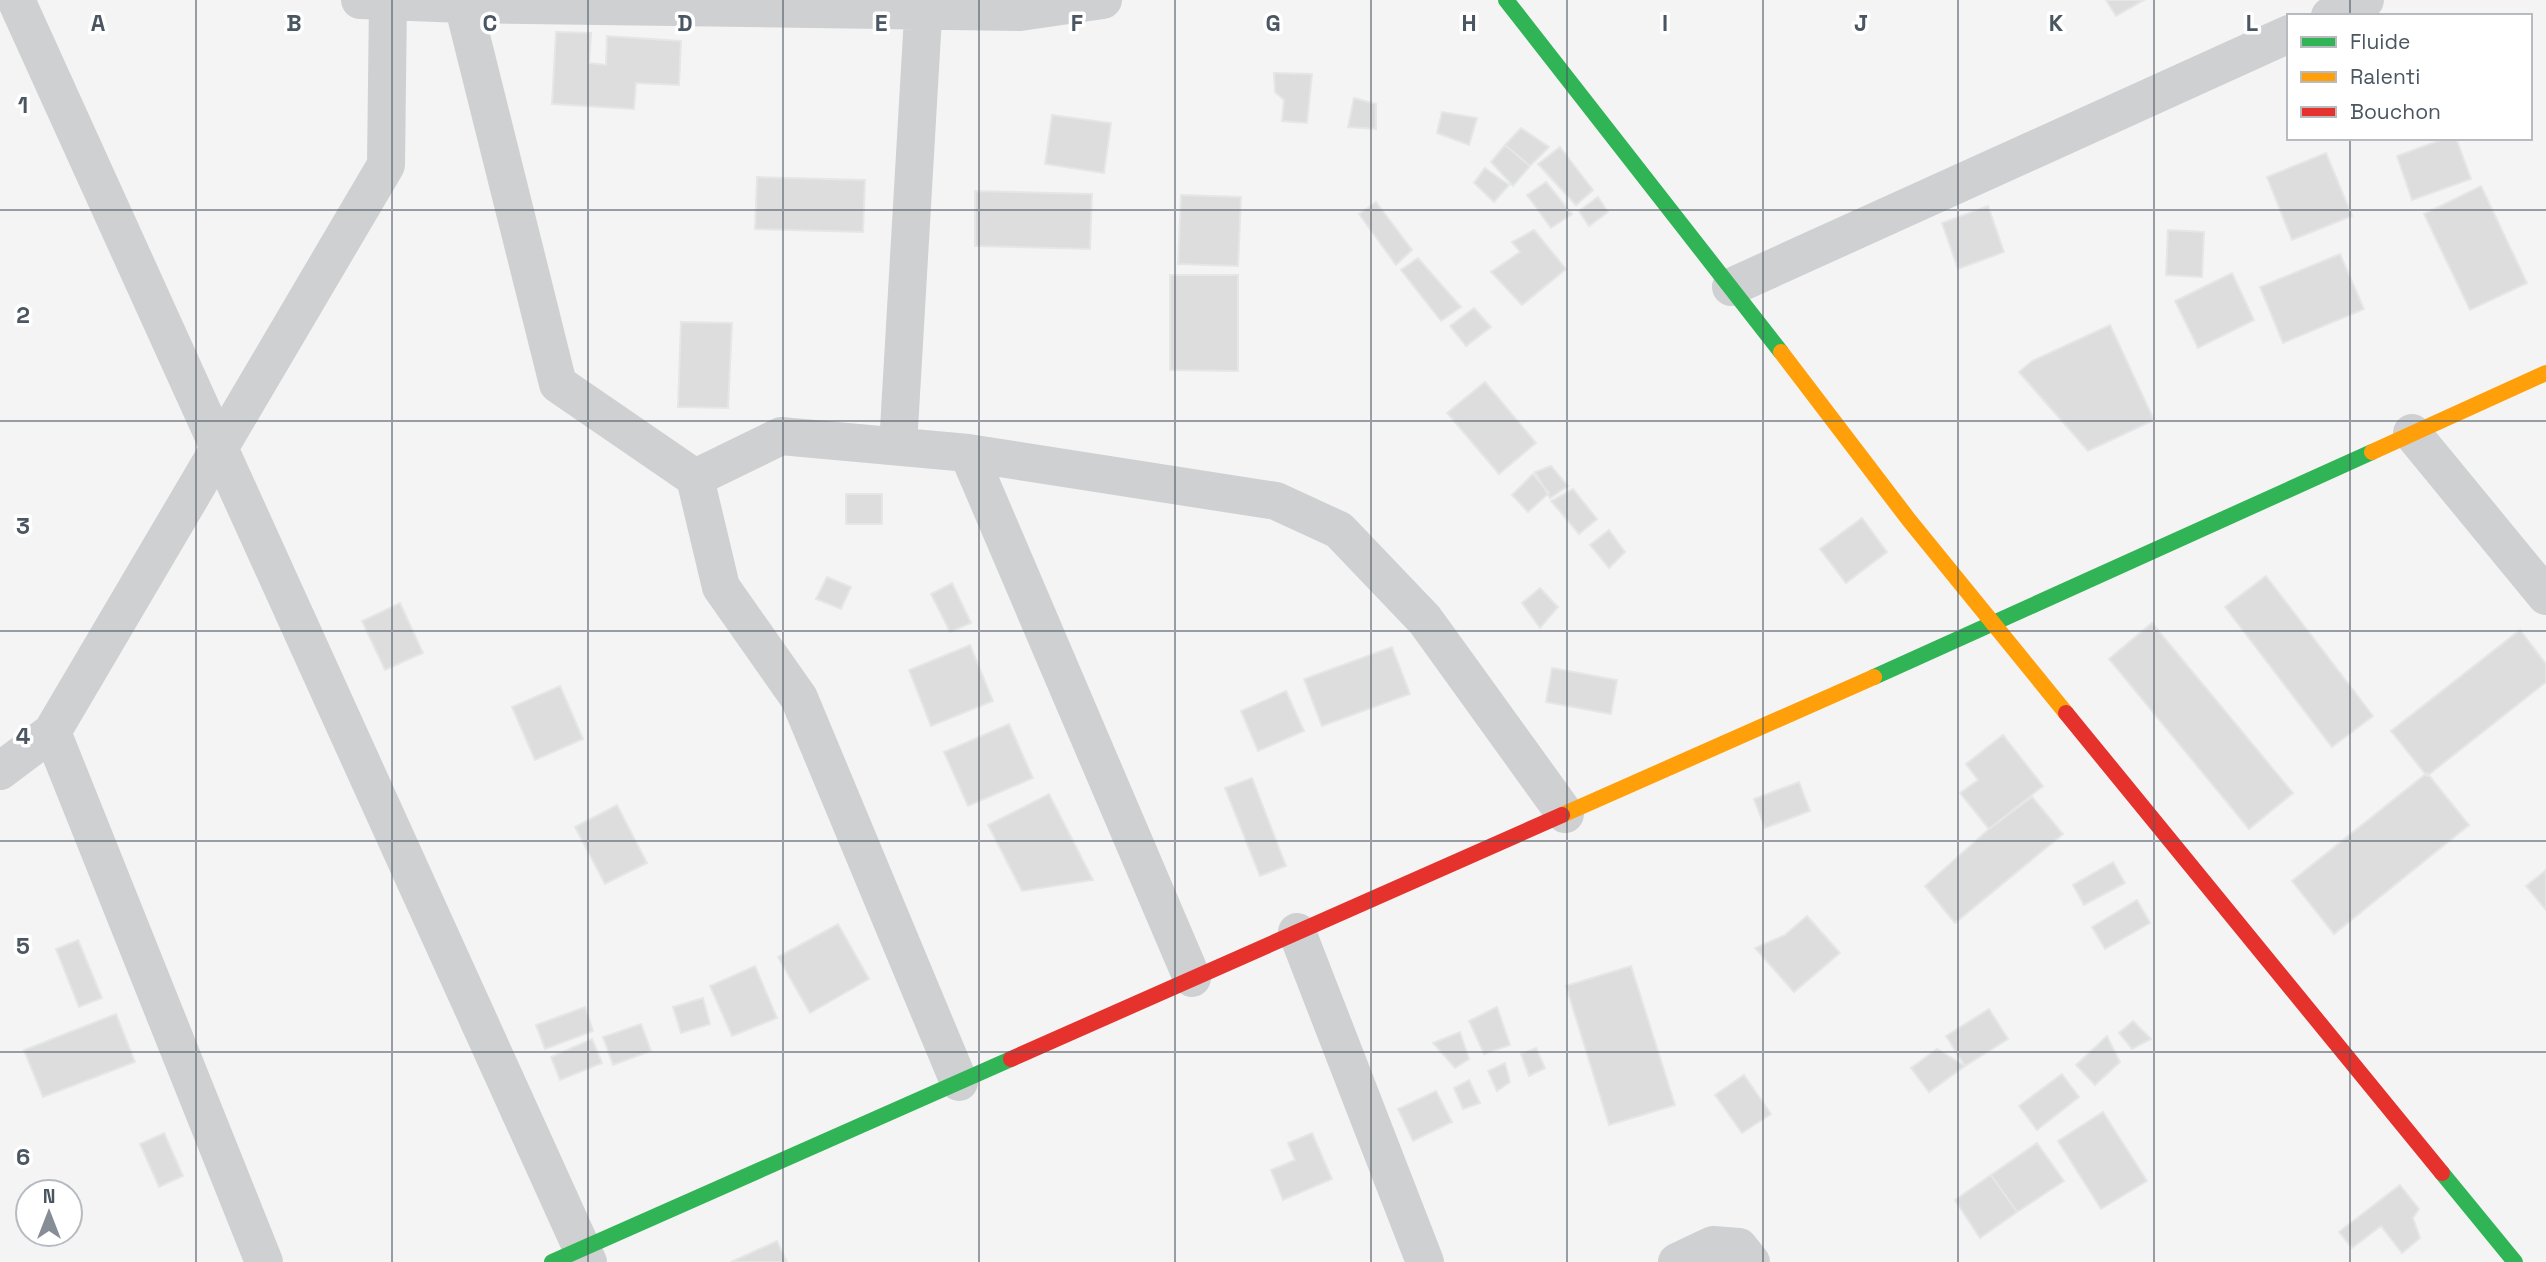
<svg xmlns="http://www.w3.org/2000/svg" width="2546" height="1262" viewBox="0 0 2546 1262" font-family="'Space Grotesk',sans-serif">
<rect width="100%" height="100%" fill="#f4f4f4"/>
<!-- building -->
<path fill="#ddddde" stroke="#e5e6e7" stroke-width="2" d="M2106,0h38l-28,16z
M556,32l35,1 -2,30 17,2 1,-29 74,5 -2,44 -43,-2 -2,26 -82,-5z
M1274,73l38,1 -5,49 -25,-2 2,-21 -9,-8z
M1354,98l22,6v25l-28,-2z
M1442,112l35,6 -8,27 -32,-12z
M1052,115l59,8 -7,50 -59,-9z
M1521,128l28,19 -19,19 -25,-21z
M2446,138h10l15,41 -59,21 -15,-44z
M1505,145l25,21 -17,20 -22,-24z
M1560,147l33,43 -17,15 -38,-41z
M2326,153l26,63 -60,24 -25,-63z
M1485,168l24,17 -15,17 -20,-19z
M757,177l108,3 -2,52 -108,-3z
M1546,182l26,32 -21,14 -24,-33z
M2481,186l46,97 -57,27 -46,-96z
M975,191l117,3 -2,55 -115,-3z
M1181,195l60,2 -3,69 -60,-2z
M1598,197l10,15 -19,14 -10,-15z
M1376,202l36,48 -16,15 -37,-51z
M1988,206l16,46 -46,17 -16,-46z
M1534,230l32,39 -44,36 -31,-33 29,-20 -8,-10z
M2168,230l36,2 -2,45 -36,-2z
M2340,254l24,55 -81,34 -23,-56z
M1418,258l43,49 -20,14 -40,-51z
M2232,273l22,47 -56,28 -23,-47z
M1170,275h68v96l-68,-1z
M1474,308l17,19 -25,19 -16,-20z
M681,322l51,1 -4,85 -50,-1z
M2110,325l44,95 -66,31 -69,-79 13,-11z
M1485,382l51,61 -37,31 -52,-61z
M1551,466l17,20 -18,12 -15,-26z
M1533,474l16,19 -21,19 -16,-17z
M1573,489l24,30 -18,15 -28,-33z
M846,494h36v30h-36z
M1862,518l25,34 -41,31 -26,-34z
M1609,530l16,22 -16,16 -19,-23z
M2266,576l107,140 -41,31 -107,-140z
M827,577l24,10 -10,22 -25,-10z
M952,583l19,40 -21,9 -19,-38z
M1540,588l18,19 -18,21 -18,-25z
M400,603l23,50 -38,17 -23,-49z
M2152,623l141,170 -44,36 -140,-170z
M2520,630l26,34v18l-119,94 -36,-45z
M970,645l23,56 -62,25 -22,-56z
M1392,647l18,47 -88,32 -18,-47z
M1552,668l65,12 -6,34 -65,-12z
M560,686l23,53 -48,21 -23,-53z
M1286,691l18,40 -46,20 -17,-40z
M1009,724l24,54 -65,28 -24,-54z
M2003,735l40,51 -54,43 -29,-36 18,-13 -12,-16z
M2427,773l42,52 -135,109 -42,-53z
M1252,778l34,88 -26,10 -35,-88z
M1799,782l11,29 -45,17 -11,-29z
M1049,794l44,86 -71,11 -34,-66z
M2032,797l31,37 -108,89 -30,-37 64,-57z
M617,805l30,58 -42,21 -30,-57z
M2113,862l12,21 -41,22 -11,-20z
M2546,870v40l-20,-24z
M2137,900l13,23 -45,26 -13,-22z
M1807,916l33,37 -46,39 -39,-44 30,-13z
M838,924l31,55 -59,34 -32,-56z
M78,940l24,58 -23,9 -23,-58z
M755,966l22,52 -45,18 -22,-50z
M1631,966l44,139 -66,20 -43,-139z
M703,998l7,26 -29,9 -8,-26z
M585,1007l8,24 -48,18 -9,-24z
M1497,1007l13,38 -26,9 -15,-33z
M1989,1009l19,30 -43,27 -19,-30z
M116,1014l19,48 -92,35 -19,-47z
M2133,1021l18,18 -19,10 -13,-16z
M641,1024l10,27 -38,14 -10,-28z
M1460,1032l9,27 -14,9 -22,-25z
M2107,1036l13,26 -25,23 -19,-20z
M592,1039l10,24 -42,17 -9,-23z
M1536,1048l9,20 -16,8 -8,-22z
M1937,1049l28,17 -36,26 -18,-24z
M1505,1063l5,19 -13,9 -9,-20z
M2062,1074l17,23 -42,33 -18,-24z
M1744,1075l27,39 -29,19 -27,-38z
M1469,1080l11,23 -17,6 -9,-21z
M1436,1091l16,31 -39,19 -15,-32z
M2103,1112l44,69 -46,28 -43,-68z
M164,1133l19,43 -24,11 -19,-43z
M1312,1133l20,46 -49,21 -12,-30 24,-10 -7,-17z
M2037,1143l27,38 -47,31 -26,-37z
M1991,1175l26,37 -37,26 -25,-38z
M2400,1185l19,24 -6,9 7,20 -18,15 -21,-27 -29,22 -13,-16z
M777,1241l10,21h-56z"/>
<g fill="none" stroke-linecap="round" stroke-linejoin="round">
<!-- street -->
<path stroke="#ced0d2" stroke-width="38" d="M16,0l572,1262
M360,0l102,4 558,8 83,-12
M462,0l96,384 137,94 26,109 78,111 160,384
M2330,16l35,-16
M1731,287l558,-253
M2412,433l134,163
M898,446l26,-446
M968,453l308,48 63,29 86,90 140,194
M695,478l86,-42 187,17 224,525
M52,732l212,530
M0,771l52,-39 334,-567 2,-164
M1297,932l128,330
M1677,1262l36,-17 26,2 12,15"/>
<!-- fast -->
<path stroke="#30b455" stroke-width="16" d="M1506,0l275,352
M1874,677l498,-225
M2442,1173l73,89
M552,1262l459,-203"/>
<!-- slow -->
<path stroke="#ff9f0a" stroke-width="16" d="M1781,352l128,168 157,193
M2372,452l174,-79
M1562,815l312,-138"/>
<!-- jam -->
<path stroke="#e5322d" stroke-width="16" d="M2066,713l376,460
M1011,1059l551,-244"/>
</g>
<!-- grid -->
<path fill="none" stroke="#4a5661" stroke-width="2" stroke-opacity="0.55" d="M196,0v1262M392,0v1262M588,0v1262M783,0v1262M979,0v1262M1175,0v1262M1371,0v1262M1567,0v1262M1763,0v1262M1958,0v1262M2154,0v1262M2350,0v16M2350,138v1124M0,210h2546M0,421h2546M0,631h2546M0,841h2546M0,1052h2546"/>
<g font-size="23" text-anchor="middle" font-weight="bold" fill="#4a5661" stroke="#fff" stroke-width="7" stroke-linejoin="round" paint-order="stroke">
<text x="98" y="31">A</text>
<text x="294" y="31">B</text>
<text x="490" y="31">C</text>
<text x="685" y="31">D</text>
<text x="881" y="31">E</text>
<text x="1077" y="31">F</text>
<text x="1273" y="31">G</text>
<text x="1469" y="31">H</text>
<text x="1665" y="31">I</text>
<text x="1861" y="31">J</text>
<text x="2056" y="31">K</text>
<text x="2252" y="31">L</text>
<text x="23" y="113">1</text>
<text x="23" y="323">2</text>
<text x="23" y="534">3</text>
<text x="23" y="744">4</text>
<text x="23" y="954">5</text>
<text x="23" y="1165">6</text>
</g>
<!-- legend -->
<rect x="2287" y="14" width="245" height="126" fill="#ffffff" stroke="#b7bbc0" stroke-width="2"/>
<rect x="2301" y="37" width="35" height="10" fill="#30b455" stroke="#b7bbc0" stroke-width="2"/>
<text x="2350" y="49" font-size="21" fill="#4a5661">Fluide</text>
<rect x="2301" y="72" width="35" height="10" fill="#ff9f0a" stroke="#b7bbc0" stroke-width="2"/>
<text x="2350" y="84" font-size="21" fill="#4a5661">Ralenti</text>
<rect x="2301" y="107" width="35" height="10" fill="#e5322d" stroke="#b7bbc0" stroke-width="2"/>
<text x="2350" y="119" font-size="21" fill="#4a5661">Bouchon</text>
<!-- north arrow -->
<g transform="translate(49 1213)"><circle r="33" fill="#ffffff" stroke="#b7bbc0" stroke-width="2"/>
<path d="M0-5L12 26L0 18L-12 26Z" fill="#868d94"/>
<text y="-10" font-size="19" font-weight="bold" text-anchor="middle" fill="#4a5661">N</text>
</g>
</svg>
